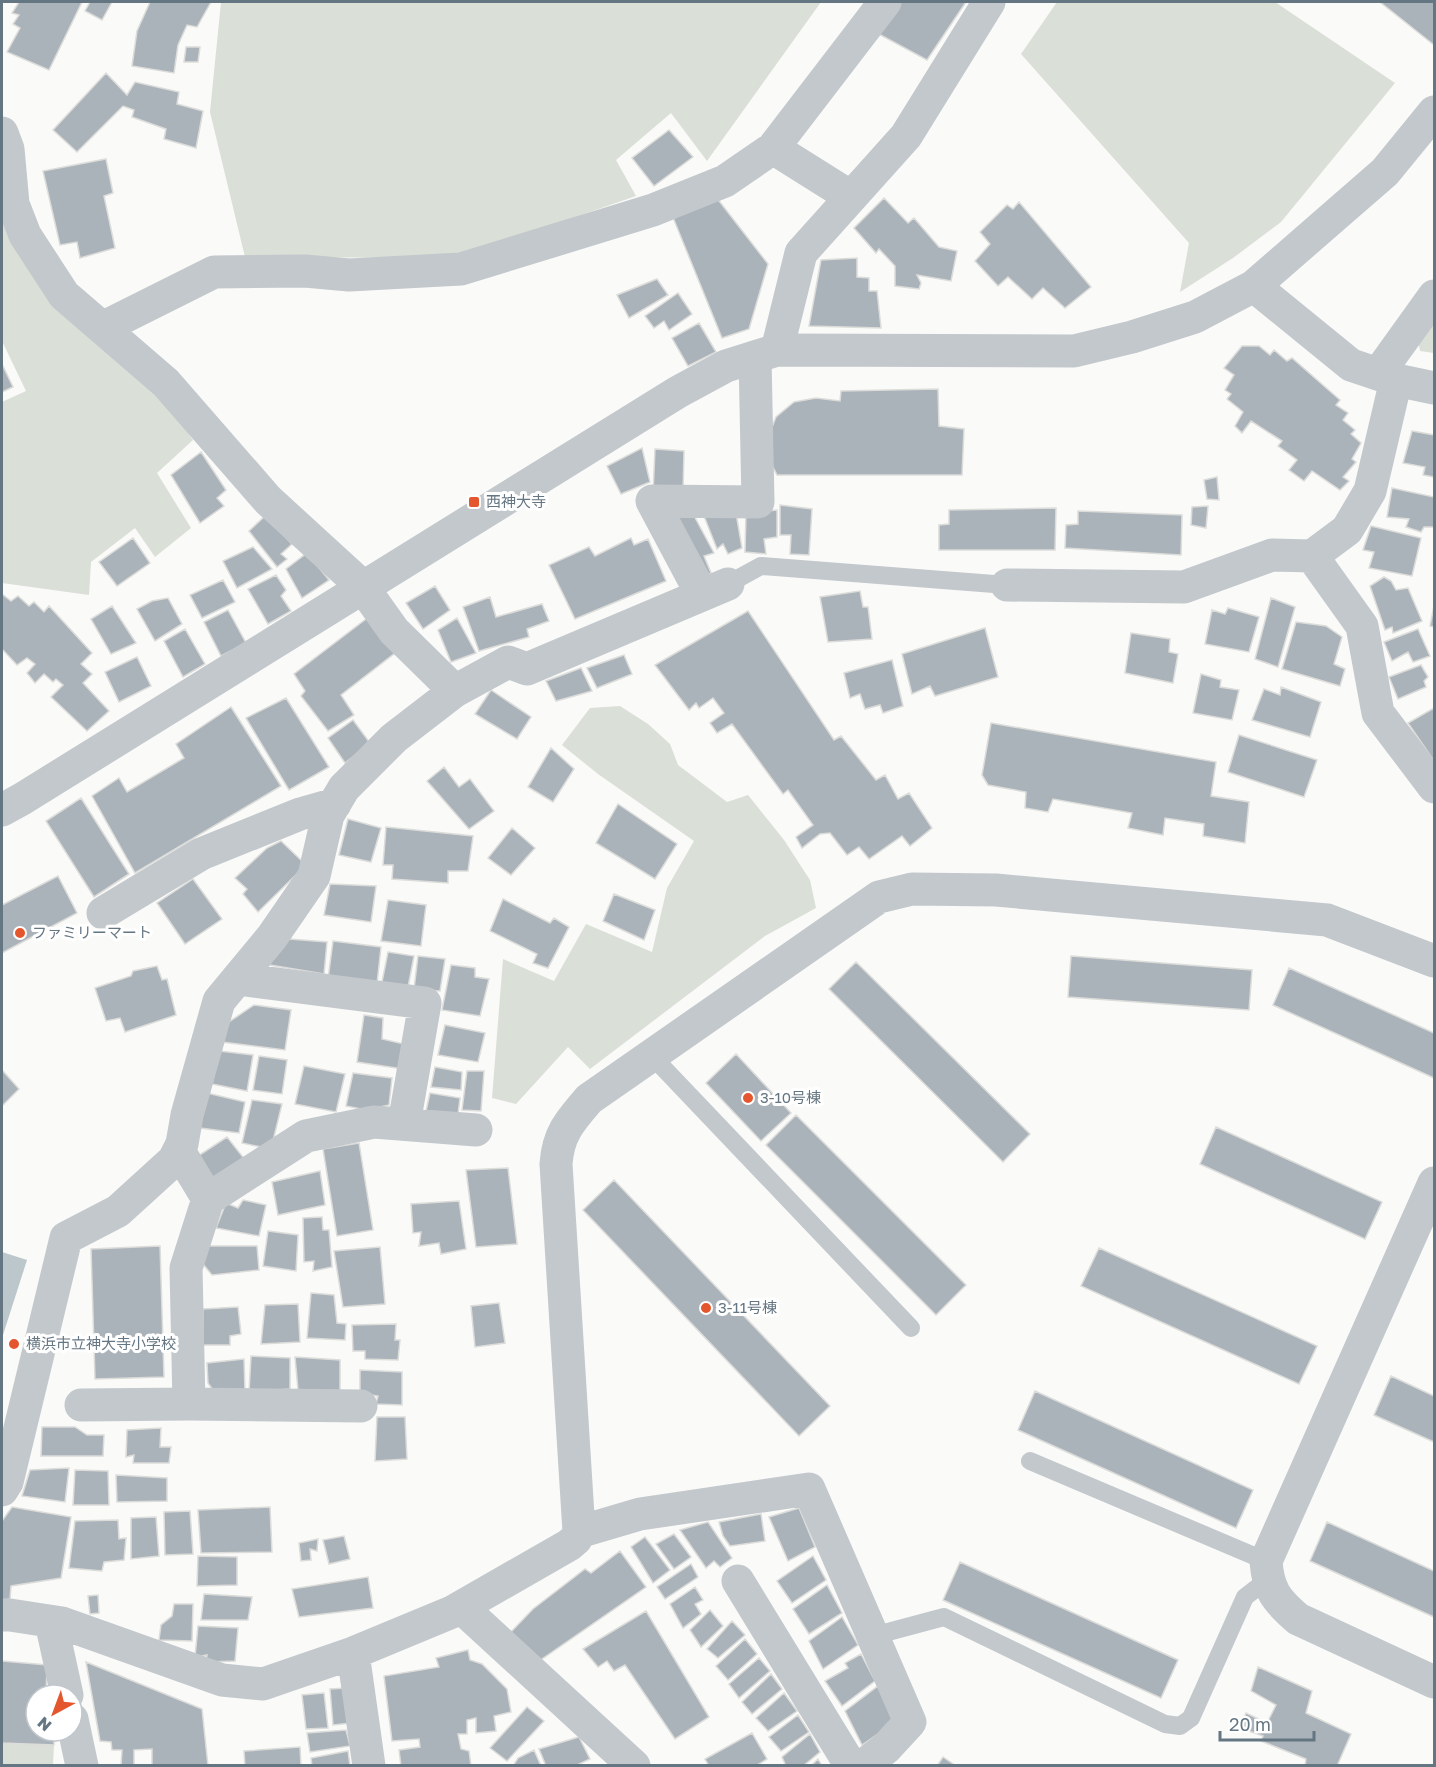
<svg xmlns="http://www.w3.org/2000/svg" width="1436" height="1767" viewBox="0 0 1436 1767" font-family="'Golos Text','Noto Sans JP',sans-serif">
<rect width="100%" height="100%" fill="#fafaf8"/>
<!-- green -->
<path fill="#dadfd7" d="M221,2h600l-114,159 -36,-48 -55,47 20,36 -179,62 -212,-1 -35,-145z
M1057,2h218l120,81 -114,139 -48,36 -53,34 9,-49 -168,-189z
M2,215l155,172 36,53 -36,33 34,55 -36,29 -20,-29 -44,34 -2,33 -87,-12v-181l24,-11 -24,-50z
M1434,312v41l-14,-2 -3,-15z
M620,706l28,18 22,20 8,21 49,37 21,-7 36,45 26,40 6,28 -51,28 -175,133 -22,-22 -52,57 -24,-6 11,-139 51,22 32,-57 66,28 15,-64 27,-47 -96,-67 -36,-29 28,-37z
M2,1743l52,2 -1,20h-51z"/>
<!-- water -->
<path fill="#bbc7cb" d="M2,1252l25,8 -25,78z"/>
<!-- building -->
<path fill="#aab3b9" stroke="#dcdcda" stroke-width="1.5" d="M19,2h63l-33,68 -42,-18 13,-24 -7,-4 6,-9 -7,-2z
M90,2h22l-10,18 -17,-9z
M150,2h61l-14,25 -10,-2 -9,20 -4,28 -42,-7 5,-35z
M899,2h67l-39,58 -52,-28z
M1380,2h54v43z
M186,47h14l-2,15h-14z
M106,73l21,22 8,-13 44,10 -2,12 26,7 -7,37 -32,-9 2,-10 -34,-12 2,-7 -11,-4 -46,46 -24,-22z
M669,130l24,27 -39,29 -22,-28z
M106,159l7,34 -9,3 11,52 -35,10 -3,-16 -17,3 -17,-74z
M716,197l52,67 -19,65 -27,9 -50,-123z
M884,198l24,25 6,-5 25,29 18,4 -6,30 -34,-6 4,8 -2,6 -24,-3v-20l-16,-17 -3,4 -22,-25z
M1019,202l72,85 -26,21 -22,-20 -11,11 -24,-22 -10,9 -23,-25 15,-17 -10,-12 27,-27 6,4z
M857,258v19l12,1v13h8l4,37 -72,-2 12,-66z
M657,279l11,16 -39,23 -12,-23z
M678,293l14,21 -23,16 -5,-9 -10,7 -9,-12z
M699,323l17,29 -28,14 -16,-28z
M1242,346h17l11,9 4,-5 13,11 5,-3 48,42 -4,5 12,8 -5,7 12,10 -4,4 10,9 -9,16 4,3 -13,15 6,4 -9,9 -28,-19 -8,10 -15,-11 8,-10 -19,-14 4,-5 -31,-20 -9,12 -7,-7 8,-14 -16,-13 4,-5 -6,-4 9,-15 -10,-7z
M2,364l11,23 -11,5z
M938,389l1,37 25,3 -2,46h-185l-9,-18 -1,-17 9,-23 18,-15 22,-4 24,3 1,-10z
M1412,431l22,4v42l-11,-2 2,-8 -22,-4z
M642,448l8,34 -29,12 -14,-28z
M655,449l29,2 -1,41 -30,2z
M201,452l25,38 -9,8 7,8 -24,17 -29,-48z
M1217,477l2,23 -12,-1 -3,-19z
M1392,488l42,9v30h-10l-3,5 -15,-5 3,-8 -22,-2z
M780,505l32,4 -3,46 -19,-1 1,-19h-11z
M1208,506l-2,22 -15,-3 1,-18z
M1056,508l-1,42h-116v-25l10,-1v-14z
M777,510v27l-13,2 2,15 -21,-2 1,-39z
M1078,511l104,4 -1,40 -116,-7 1,-23 12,-1z
M692,512l22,41 -10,3 7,17 -10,5 -30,-58z
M736,513l6,35 -14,6 -5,-10 -6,5 -13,-33z
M265,516l27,28 -11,10 6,5 -10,8 -28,-36z
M1371,526l50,12 -9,38 -43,-8 5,-16 -11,-2z
M133,538l17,25 -33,23 -18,-24z
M631,538l3,7 14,-6 18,42 -91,38 -26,-54 40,-18 6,9z
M253,547l19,22 -35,19 -14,-27z
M307,553l22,27 -27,18 -16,-29z
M276,575l10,15 -5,6 10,15 -23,13 -20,-35z
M1384,577l7,4 5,9 12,-2 14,33 -29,12 -1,-6 -7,3 -15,-44z
M223,580l12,22 -33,16 -12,-23z
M435,586l15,24 -27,19 -17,-26z
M860,591l3,16h5l4,32 -44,3 -8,-45z
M2,594l9,7 7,-5 11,10 5,-4 10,10 5,-6 43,47 -11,11 11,10 -9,9 26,28 -22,20 -36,-34 12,-12 -7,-6 -3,3 -9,-8 -9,9 -8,-10 8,-9 -8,-6 -10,7 -15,-16z
M490,597l6,20 46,-13 7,17 -22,8 2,8 -50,14 -16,-44z
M168,598l14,26 -27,17 -18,-32 15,-8z
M1271,598l24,9 -17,60 -23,-8z
M112,606l24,37 -25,11 -20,-35z
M1434,606v21l-4,-1z
M1228,608l31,9 -10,35 -44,-8 7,-34 13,4z
M228,610l18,33 -25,13 -17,-34z
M748,611l86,129 7,-4 35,44 9,-5 13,24 11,-6 23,35 -22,18 -8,-10 -33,23 -10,-12 -12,8 -17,-22 -10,1 -18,14 -6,-11 17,-12 -25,-35 -5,4 -51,-70 -15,9 -7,-10 14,-10 -11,-15 -14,10 -3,-5 -7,7 -34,-45z
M370,616l25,37 -54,42 13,20 -26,16 -27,-35 4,-5 -11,-17z
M457,618l19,35 -25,9 -13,-32z
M1296,622l30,4 16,11 -8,27 11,5 -5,17 -58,-17z
M985,628l13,49 -63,19 -5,-10 -18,8 -10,-40z
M185,629l20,35 -22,13 -19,-36z
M1418,629l12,27 -17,6 -5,-10 -16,9 -8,-19z
M1131,633l39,6 -1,13 9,2 -5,29 -48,-10z
M624,655l8,19 -35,14 -10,-20z
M137,657l14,29 -32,16 -14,-30z
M892,660l11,46 -20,7 -3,-8 -15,4 -5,-15 -10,4 -6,-25z
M1421,665l7,12 -4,4 2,6 -28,12 -9,-22z
M581,668l11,23 -36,10 -10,-20z
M1201,674l20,6 -1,7 19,3 -7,30 -39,-7z
M1281,687l40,15 -11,35 -58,-17 12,-31 16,6z
M491,690l40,27 -14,22 -42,-25z
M286,698l43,69 -40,23 -43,-72z
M231,707l50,79 -146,87 -43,-77 27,-18 8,14 57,-34 -8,-14z
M1434,708v53l-26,-38z
M353,720l17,23 -25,20 -17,-25z
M991,723l225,39 -5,34 38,6 -4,41 -42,-7 1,-12 -39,-6 -2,17 -35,-7 4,-15 -79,-14 -5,13 -23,-4 1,-16 -38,-7 -6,-10z
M1239,735l78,25 -13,37 -76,-25z
M551,748l23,21 -21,33 -25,-15z
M444,767l15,20 11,-8 24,32 -25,18 -42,-48z
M81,798l48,76 -35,23 -48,-76z
M618,804l59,40 -22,35 -59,-36z
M348,819l33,9 -10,34 -32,-7z
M386,827l87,9 -5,35h-20v12l-56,-4 1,-14h-10z
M512,828l23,20 -24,27 -23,-17z
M281,841l25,24 -48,47 -15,-18 4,-5 -12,-11 32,-30z
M58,876l19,37 -75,40v-48z
M193,879l29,40 -37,25 -28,-41z
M330,884l46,2 -5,36 -47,-7z
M614,894l41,16 -11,30 -41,-19z
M503,899l47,24 4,-5 15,9 -21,41 -15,-5 4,-9 -47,-23z
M388,900l38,5 -5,41 -40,-5z
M289,939l38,3 -3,32 -54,-9v-9z
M333,941l48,6 -4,37 -49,-5z
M388,952l26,4 -6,31 -26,-5z
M418,956l27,3 -5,32 -26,-2z
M1071,956l181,14 -3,40 -181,-13z
M856,962l174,172 -27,28 -174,-173z
M451,965l24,3v9l14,2 -9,37 -38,-6z
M157,966l5,14 5,-1 9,36 -51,17 -5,-14 -14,3 -11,-33 36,-12 2,-5z
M1289,968l145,65v45l-161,-73z
M254,1005l37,5 -6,40 -63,-8 4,-18z
M364,1015l19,3 -1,21 26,6 -5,24 -46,-7z
M445,1025l40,8 -7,29 -40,-7z
M219,1051l34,4 -6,36 -35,-7z
M736,1054l55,59 -30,28 -55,-58z
M259,1056l28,4 -5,34 -29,-4z
M304,1066l41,8 -9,38 -41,-8z
M435,1067l27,5 -1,18 -30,-3z
M2,1070l17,19 -17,17z
M467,1071h17l-3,40 -19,-1z
M353,1073l39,5 -3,27 -23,5 -20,-4z
M207,1093l38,9 -6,31 -39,-5z
M430,1093l30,5 -2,16 -32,-3z
M252,1100l30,4 -11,45 -29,-6z
M796,1115l170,170 -30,30 -170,-170z
M1216,1127l166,75 -17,37 -165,-75z
M227,1137l19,24 -32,21 -16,-26z
M359,1143l14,87 -36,6 -14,-87z
M508,1168l9,76 -41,3 -10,-77z
M320,1171l5,34 -47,10 -6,-33z
M614,1180l216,226 -31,30 -216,-226z
M243,1200l23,5 -7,31 -43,-8 10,-25 12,5z
M459,1201l7,48 -25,5 -2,-11 -20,3 2,-14 -8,1 -2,-29z
M322,1217l1,13h6l3,37 -19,4 1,-10 -10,1 -1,-44z
M268,1231l30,4 -2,36 -33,-5z
M160,1246l4,131 -69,2 -4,-130z
M208,1246h49l2,24 -47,5 -9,-11z
M380,1247l5,57 -42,3 -9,-56z
M1099,1248l218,98 -18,38 -218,-98z
M311,1293l23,2 3,28 9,1 -1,16 -38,-2z
M499,1303l6,40 -30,4 -4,-41z
M298,1304l2,38 -39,2 4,-39z
M238,1307l3,27 -11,2v9h-27v-36z
M396,1324l-1,16h5l-2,20 -33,-1v-8h-12l-1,-26z
M251,1356l39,2v31l-41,3z
M295,1357l45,3v31l-42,-1z
M244,1359l1,33 -30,1 -7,-10 -1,-20z
M360,1370l42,2v33l-26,-1 2,-8 -18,-3z
M1391,1376l43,20v46l-60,-27z
M1035,1391l218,99 -17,38 -218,-98z
M377,1417h28l2,42 -32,2z
M42,1427h33l12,8h17l-1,21h-62z
M161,1428l-1,19h11l-2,16h-36l1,-8 -8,2 1,-27z
M69,1468l-4,34 -43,-6 8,-26z
M75,1470l33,1 1,34h-36z
M116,1475l51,3v23l-50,1z
M12,1507l59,10 -10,61 -50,8 -1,13 -8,1v-79z
M270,1507l2,45 -71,1 -3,-43z
M799,1508l16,39 -27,14 -19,-44z
M190,1511l3,43 -28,1 -1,-43z
M761,1514l4,27 -35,5 -7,-10 -4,-14z
M156,1517l3,39 -28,3v-41z
M118,1520l1,19 7,-1 -2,22 -20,2 -2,9 -33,-3 6,-47z
M708,1522l24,36 -12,9 -6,-6 -8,7 -26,-38z
M1327,1522l107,49v46l-124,-56z
M674,1534l17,23 -17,12 -18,-25z
M344,1536l6,23 -21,5 -6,-24z
M645,1537l25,33 -17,13 -22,-36z
M318,1539l-1,12 -7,-2 1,11 -10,1 -2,-18z
M620,1551l26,36 -107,74 -30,-27 24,-25 52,-40 6,4z
M198,1556l39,1v28l-40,1z
M813,1556l13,24 -34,23 -15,-22z
M960,1562l218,98 -17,38 -218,-98z
M691,1564l7,13 -33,22 -8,-12z
M368,1577l5,31 -74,9 -7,-28z
M827,1585l15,28 -33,21 -16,-25z
M695,1587l8,13 -8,4 6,10 -18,14 -13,-24z
M204,1594l48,3 -4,23h-47z
M98,1595l1,18 -9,1 -2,-18z
M174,1604h19l-1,37 -33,-1 2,-15 11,-9z
M710,1610l13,16 -22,21 -11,-17z
M646,1611l63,106 -34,22 -50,-74 -11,6 -7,-10 -9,6 -15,-18z
M842,1617l16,28 -35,24 -14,-28z
M732,1621l13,14 -27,23 -11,-9z
M198,1626l40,2 -3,33 -29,1 1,-7 -12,2z
M745,1639l12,15 -29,26 -12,-14z
M468,1650l2,10 12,4 25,25 4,23 -17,4 2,15 -20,2v-15l-9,2v14h-9l3,15 8,2 2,15h-70l-2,-16 21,-3 -1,-8 -27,2 -8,-65 55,-9 -3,-9z
M861,1654l14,27 -33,25 -17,-25 23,-13 -3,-5z
M759,1658l11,13 -31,27 -10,-14z
M2,1661l45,4 -1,30h-10v36h18v14l-52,-2z
M86,1662l116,47 6,57h-56v-17l-18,1v16h-13l1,-16h-10l-1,-8 -11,-1z
M1258,1667l54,24 -6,22 45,21 -14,32h-32l1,-7 -45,-18 2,-5 -23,-8 6,-15 21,10 9,-18 -25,-14z
M771,1674l11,15 -30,25 -10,-12z
M878,1686l17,36 -33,23 -17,-34z
M346,1688l5,35 -18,2 -3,-36z
M324,1693l4,35 -22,1 -4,-34z
M784,1693l13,18 -29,20 -12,-13z
M527,1707l17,14 -37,40 -17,-13z
M798,1715l11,17 -28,19 -12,-14z
M346,1730l4,16 -40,6 -3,-19z
M752,1733l15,26 -11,7h-47l-4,-7z
M810,1734l10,18 -17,14h-17l-4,-9z
M579,1737l11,22 -15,7h-29l-7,-17z
M300,1747l1,19h-56l-1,-15z
M534,1750l7,16h-28l5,-8z
M348,1751l2,15h-38l-1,-8z
M943,1757l13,9h-19z
M818,1759l4,7h-11z"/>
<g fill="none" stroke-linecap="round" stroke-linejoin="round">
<!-- service -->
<path stroke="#c3c8cc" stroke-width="18" d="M728,584l33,-18 246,19
M652,1056l259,272
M1030,1461l236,100
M873,1636l71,-19 221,107 15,2 11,-8 54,-121 22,-17"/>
<!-- minor -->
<path stroke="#c3c8cc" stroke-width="33" d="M2,133l6,16 5,55 -11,-4
M773,148l78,49
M13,204l12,31 39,60 102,88 102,117 94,86 32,45 61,60 53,-29 19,7 201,-85
M102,328l112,-56 91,-1 44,4 112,-6 192,-59 72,-29 48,-33 112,-146
M777,350l24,-97 105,-117 83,-134
M1378,374l56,-78
M1312,556l50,70 16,87 56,74
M1007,585l177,2 88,-32 40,1 35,-26 23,-39 26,-111
M702,595l-50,-94 106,1 -3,-145
M103,913l98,-59 99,-40 35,-10
M237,979l188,24 -21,121
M179,1151l29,48
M1434,1183l-168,378c2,29 10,39 32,58l136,63
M189,1404l-3,-136 22,-69 98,-63 68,-14 102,8
M81,1405l108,-1 172,2
M2,1490l5,-8 59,-244 52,-27 56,-51 8,-16 5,-29 32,-114 53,-64 42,-61 14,-61 16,-27 50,-50 61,-47
M579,1532l61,-18 169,-25 101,233 -24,26 -23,18
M738,1581l113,185
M461,1607l173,159
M2,1615h8l52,8 160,57 41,4 90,-31 99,-41 117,-67 7,-6 3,-7 -23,-368c2,-30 14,-43 33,-65l290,-202 33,-8 84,1 331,30 107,41
M51,1622l16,73
M353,1653l16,113
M72,1719l10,47"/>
<!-- tertiary -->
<path stroke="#c3c8cc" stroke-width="33" d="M1254,286l97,79 45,15 38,8
M2,810l20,-11 656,-407 48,-26 51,-16 297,1 58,-14 63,-20 59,-31 131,-114 49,-60"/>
</g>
<!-- markers -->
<g fill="#e4572e" stroke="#fff" stroke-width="2">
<rect x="468" y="496" width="12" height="12" rx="3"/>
<circle cx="20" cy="933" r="6"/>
<circle cx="748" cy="1098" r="6"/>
<circle cx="706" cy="1308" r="6"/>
<circle cx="14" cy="1344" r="6"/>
</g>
<g text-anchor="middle" stroke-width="6" stroke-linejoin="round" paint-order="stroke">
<!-- poi labels -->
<g font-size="15" fill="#657683" stroke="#fff" text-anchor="start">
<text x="486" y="507">西神大寺</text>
<text x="32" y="938">ファミリーマート</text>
<text x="760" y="1103">3-10号棟</text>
<text x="718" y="1313">3-11号棟</text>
<text x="26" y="1349">横浜市立神大寺小学校</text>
</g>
</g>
<!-- border -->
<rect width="1436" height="1767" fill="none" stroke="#657683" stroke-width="6"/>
<!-- north arrow -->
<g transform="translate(54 1713) rotate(221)"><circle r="28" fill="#ffffff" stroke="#c1c8cd" stroke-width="1.5"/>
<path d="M0-4.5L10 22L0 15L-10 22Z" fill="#e4572e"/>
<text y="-9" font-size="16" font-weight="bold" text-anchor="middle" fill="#657683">N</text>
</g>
<!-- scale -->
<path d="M1220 1731v9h94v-9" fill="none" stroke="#657683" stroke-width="3"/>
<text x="1229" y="1731" font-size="18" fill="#657683" stroke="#ffffff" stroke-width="4.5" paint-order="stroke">20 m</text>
</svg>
